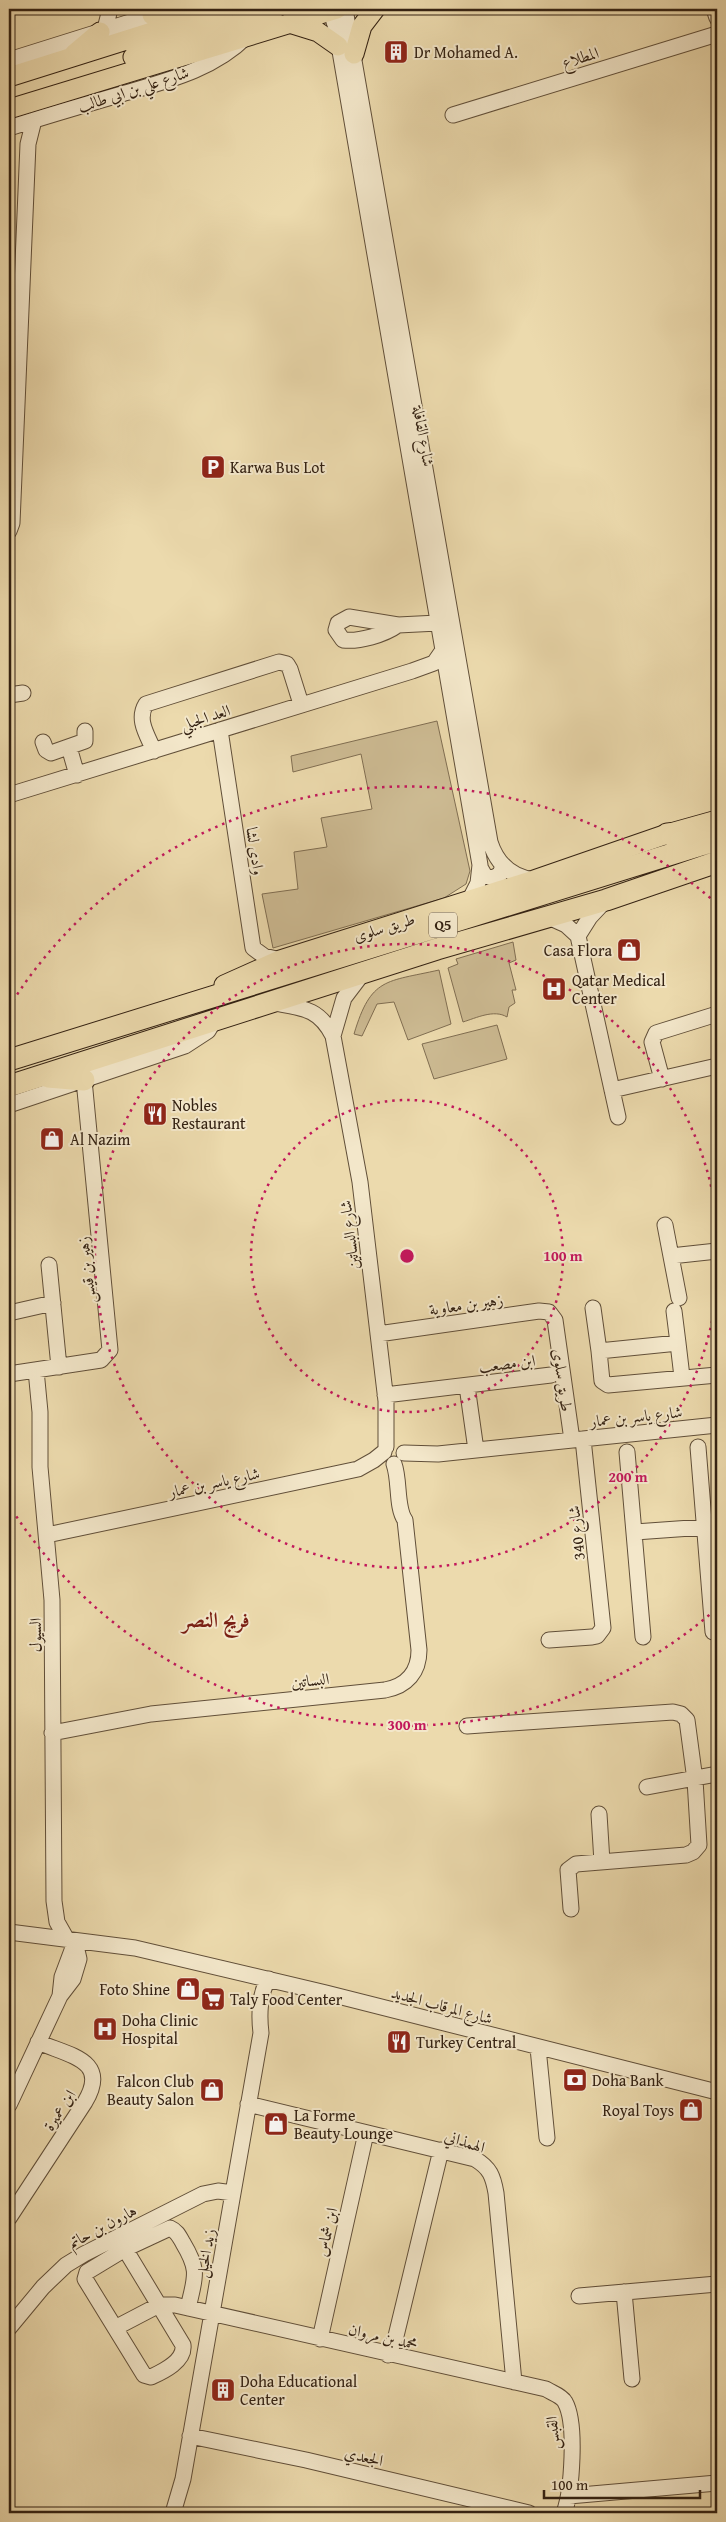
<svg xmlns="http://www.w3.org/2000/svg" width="726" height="2522" viewBox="0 0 726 2522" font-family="'Gentium Book Plus',Amiri,serif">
<rect width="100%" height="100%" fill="#ecdaad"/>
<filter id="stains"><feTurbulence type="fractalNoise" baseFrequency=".004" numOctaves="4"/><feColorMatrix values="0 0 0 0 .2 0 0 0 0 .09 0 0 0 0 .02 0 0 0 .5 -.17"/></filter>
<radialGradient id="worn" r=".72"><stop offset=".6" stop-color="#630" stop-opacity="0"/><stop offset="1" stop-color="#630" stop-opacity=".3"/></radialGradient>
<!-- green -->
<path fill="#cdbb93" stroke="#806e52" d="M437,721l33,150 -4,13 -22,14 -171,50 -11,-54 36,-5 -4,-37 33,-5 -6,-29 51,-9 -11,-55 -68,18 -2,-16z
M513,942l3,18 -7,3 7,27h-4l3,13 -6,4 -2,10c-13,-8 -31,1 -44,5l-15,-54 10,-4 -2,-5z
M439,970l12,54 -43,16 -14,-38 -17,2 -15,32 -8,-2c17,-57 32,-52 85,-64z
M497,1025l10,34 -73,20 -12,-35z"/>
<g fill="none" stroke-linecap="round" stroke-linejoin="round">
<defs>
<path id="minor" d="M330,9l6,19 144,837 -2,18 -9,18
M345,9l145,833c7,22 21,35 44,38
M714,9l3,9
M105,29l5,-20
M9,60l153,-48
M453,115l264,-81
M9,128c37,-12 75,-23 113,-34 44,-13 91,-24 124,-57
M9,531l3,-8 16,-379 6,-24
M398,625c-14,10 -39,17 -55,15l-7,-10 2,-7 11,-6 49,8 40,-2
M9,695l14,-2
M220,730l33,218 11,8 16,4
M43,742l3,8 5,3 34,-12v-10
M69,747l8,28
M154,751c-6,-15 -18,-31 -8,-47l133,-42 8,2 3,5 11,35
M9,795l403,-124 22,-8 9,-13
M481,869l4,7 8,2 7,-4 3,-8
M546,916l20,9 12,11 40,181
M578,936l12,-19 16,-17
M274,1003c28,5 45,5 59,33l27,146 26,219v46
M333,1036l11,-38 19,-25
M662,1079l-10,-37 4,-9 61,-19
M612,1090l105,-24
M9,1105l176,-59 23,-15 6,-10
M665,1225l14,73
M671,1256l46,-5
M49,1265l10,102
M593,1308l6,43
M674,1311l4,32
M9,1313l44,-10
M378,1334l161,-23 10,1 6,8 17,120
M36,1370l4,42v55l12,133 2,301 3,21 9,16
M9,1374l92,-14 9,-10 -26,-270
M682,1377l-4,-34 -79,8 3,30 6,4 109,-10
M467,1386l9,64
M385,1395l166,-20
M698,1447l15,185
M627,1452l16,185
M404,1453l34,1 279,-29
M635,1532l70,-5 12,4
M47,1535l311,-66 16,-9 10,-8
M549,1640l43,-3 5,-1 6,-8 -20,-189
M467,1726l206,-14 8,2 6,6 8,60 4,65 -6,7 -7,3 -110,9 -8,6 3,39
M52,1733l99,-19 234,-24c22,-4 34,-18 34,-40l-14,-130c-9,-12 -5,-40 -11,-56
M647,1787l70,-13
M599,1814l3,48
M9,1932l126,16 191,45 391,99
M60,1996l2,-19 12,-32
M538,2048l9,90
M248,2104l227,55c15,9 18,17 21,34l18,189
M9,2105l51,-109 13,-17 6,-20 -3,-13
M9,2218l76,-116c25,-42 -15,-46 -47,-60
M125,2249l58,96c2,16 -19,26 -32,32l-7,-2 -59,-96 2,-7 38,-23 45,-21c7,3 9,8 13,15 17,28 12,34 5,65
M624,2292l8,87
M579,2296l138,-12
M9,2328l34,-41 23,-22 18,-11 119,-60 15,-3 15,2
M115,2328l44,-23h16l371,84c6,4 16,7 19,13 12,21 7,89 -1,111
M320,2339l46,-206
M388,2355l8,-19 45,-186
M190,2436l116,24 223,53
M569,2496l148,-13
M173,2513l10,-34 78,-446c-2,-16 -2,-41 8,-54"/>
<path id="major" d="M152,15l31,2
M289,23l29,9 20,14
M74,54l26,-22
M354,54l8,-28 13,-17
M133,57l131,-42 11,-6
M9,77l216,-68
M9,109l328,-100
M224,985l56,-25 254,-80 133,-46 50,-14"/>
<path id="highway" d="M667,834l50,-4
M9,1060l708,-220
M48,1077l36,3
M9,1086l428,-137 169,-49 111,-38"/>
</defs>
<!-- minor casing -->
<use href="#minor" stroke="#614f39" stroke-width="17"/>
<!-- major casing -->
<use href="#major" stroke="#332112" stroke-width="21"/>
<!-- highway casing -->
<use href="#highway" stroke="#332112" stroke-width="23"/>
<!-- minor -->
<use href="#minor" stroke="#f3e7ca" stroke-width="15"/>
<!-- major -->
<use href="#major" stroke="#ecdaad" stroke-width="19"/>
<!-- highway -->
<use href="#highway" stroke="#ecdaad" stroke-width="21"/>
</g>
<!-- distance rings -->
<g fill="none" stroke="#c2185b" stroke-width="2.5" stroke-dasharray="2.5 5">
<circle cx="407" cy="1256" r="156"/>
<path d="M717 1291A312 312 0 1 1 717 1221"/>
<path d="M715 1610A469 469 0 0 1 9 1505M9 1007A469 469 0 0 1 715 902"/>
</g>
<!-- icons -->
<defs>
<symbol id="building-square" viewBox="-11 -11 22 22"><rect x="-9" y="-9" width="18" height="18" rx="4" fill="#8f2418" stroke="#f3e7ca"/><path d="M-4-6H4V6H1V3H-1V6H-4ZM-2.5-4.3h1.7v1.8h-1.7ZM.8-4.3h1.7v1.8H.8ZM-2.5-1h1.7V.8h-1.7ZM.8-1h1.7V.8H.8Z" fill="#fff"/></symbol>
<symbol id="parking-square" viewBox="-11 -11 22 22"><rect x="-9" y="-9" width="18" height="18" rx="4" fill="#8f2418" stroke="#f3e7ca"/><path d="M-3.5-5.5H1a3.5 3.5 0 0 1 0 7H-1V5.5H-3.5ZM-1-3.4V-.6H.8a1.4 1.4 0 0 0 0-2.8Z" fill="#fff"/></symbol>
<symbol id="shop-square" viewBox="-11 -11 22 22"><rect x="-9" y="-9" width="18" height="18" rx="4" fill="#8f2418" stroke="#f3e7ca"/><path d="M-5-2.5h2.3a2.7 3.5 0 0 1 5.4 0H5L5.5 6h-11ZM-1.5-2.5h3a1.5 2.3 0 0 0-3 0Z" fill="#fff"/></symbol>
<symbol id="hospital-square" viewBox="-11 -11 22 22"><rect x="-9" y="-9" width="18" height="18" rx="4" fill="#8f2418" stroke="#f3e7ca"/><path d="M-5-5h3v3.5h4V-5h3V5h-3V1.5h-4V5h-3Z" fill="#fff"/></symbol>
<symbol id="restaurant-square" viewBox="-11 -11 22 22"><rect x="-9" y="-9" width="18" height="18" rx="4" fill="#8f2418" stroke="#f3e7ca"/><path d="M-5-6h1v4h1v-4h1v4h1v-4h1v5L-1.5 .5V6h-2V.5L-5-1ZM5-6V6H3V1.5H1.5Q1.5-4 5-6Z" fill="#fff"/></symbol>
<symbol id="supermarket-square" viewBox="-11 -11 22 22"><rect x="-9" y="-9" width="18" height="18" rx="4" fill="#8f2418" stroke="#f3e7ca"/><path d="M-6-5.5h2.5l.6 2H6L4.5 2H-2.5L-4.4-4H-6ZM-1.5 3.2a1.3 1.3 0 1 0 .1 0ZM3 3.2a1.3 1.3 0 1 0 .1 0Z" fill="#fff"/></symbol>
<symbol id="bank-square" viewBox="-11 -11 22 22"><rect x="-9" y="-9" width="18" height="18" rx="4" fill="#8f2418" stroke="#f3e7ca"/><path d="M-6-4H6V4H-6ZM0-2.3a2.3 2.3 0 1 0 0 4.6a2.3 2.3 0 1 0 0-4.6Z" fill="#fff"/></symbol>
</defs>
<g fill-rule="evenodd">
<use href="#building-square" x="382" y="38" width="28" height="28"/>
<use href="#parking-square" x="199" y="453" width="28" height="28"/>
<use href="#shop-square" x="615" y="936" width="28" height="28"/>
<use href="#hospital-square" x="540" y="975" width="28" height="28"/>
<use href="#restaurant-square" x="141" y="1100" width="28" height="28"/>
<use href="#shop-square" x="38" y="1125" width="28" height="28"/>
<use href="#shop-square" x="174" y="1975" width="28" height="28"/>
<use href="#supermarket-square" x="199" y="1985" width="28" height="28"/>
<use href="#hospital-square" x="91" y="2015" width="28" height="28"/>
<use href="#restaurant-square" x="385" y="2028" width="28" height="28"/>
<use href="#bank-square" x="561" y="2066" width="28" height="28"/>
<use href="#shop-square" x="198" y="2076" width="28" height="28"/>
<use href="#shop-square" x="677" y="2096" width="28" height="28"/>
<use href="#shop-square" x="262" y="2110" width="28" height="28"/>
<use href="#building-square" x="209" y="2376" width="28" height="28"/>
</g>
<g text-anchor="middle" stroke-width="4" stroke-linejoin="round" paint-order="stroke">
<!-- shield labels -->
<rect fill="#f3e7ca" stroke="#6d5c49" stroke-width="1" x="429" y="912.5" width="28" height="25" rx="4"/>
<g font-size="15" font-weight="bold" fill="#332112">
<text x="443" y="930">Q5</text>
</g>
<!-- poi labels -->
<g font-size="16" fill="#332112" stroke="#f3e7ca" text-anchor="start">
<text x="414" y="58">Dr Mohamed A.</text>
<text x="230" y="473">Karwa Bus Lot</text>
<text x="612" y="956" text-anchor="end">Casa Flora</text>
<text x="572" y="986">Qatar Medical<tspan x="572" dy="18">Center</tspan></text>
<text x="172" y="1111">Nobles<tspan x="172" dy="18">Restaurant</tspan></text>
<text x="70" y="1145">Al Nazim</text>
<text x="170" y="1995" text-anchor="end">Foto Shine</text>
<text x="230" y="2005">Taly Food Center</text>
<text x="122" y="2026">Doha Clinic<tspan x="122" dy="18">Hospital</tspan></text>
<text x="416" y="2048">Turkey Central</text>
<text x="592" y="2086">Doha Bank</text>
<text x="194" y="2087" text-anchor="end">Falcon Club<tspan x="194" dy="18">Beauty Salon</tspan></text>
<text x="674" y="2116" text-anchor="end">Royal Toys</text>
<text x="294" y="2121">La Forme<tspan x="294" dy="18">Beauty Lounge</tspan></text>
<text x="240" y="2387">Doha Educational<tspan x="240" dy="18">Center</tspan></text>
</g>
<!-- street labels -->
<g font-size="16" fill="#332112" stroke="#f3e7ca">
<text transform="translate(580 57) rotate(-17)" y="6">المطلاع</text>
<text transform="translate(133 89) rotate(-18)" y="6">شارع علي بن ابي طالب</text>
<text transform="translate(424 436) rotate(80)" y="6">شارع القافلة</text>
<text transform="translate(205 717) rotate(-18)" y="6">العد الجبلي</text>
<text transform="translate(256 851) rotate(81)" y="6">وادى لشا</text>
<text transform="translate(384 927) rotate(-17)" y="6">طريق سلوى</text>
<text transform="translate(349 1235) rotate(-97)" y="6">شارع البساتين</text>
<text transform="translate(86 1270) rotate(-96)" y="6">زهير بن قيس</text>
<text transform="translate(466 1304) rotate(-8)" y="6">زهير بن معاوية</text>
<text transform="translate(507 1363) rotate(-7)" y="6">ابن مصعب</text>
<text transform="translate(563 1380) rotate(82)" y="6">طريق سلوى</text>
<text transform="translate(636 1416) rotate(-6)" y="6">شارع ياسر بن عمار</text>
<text transform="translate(214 1482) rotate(-12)" y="6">شارع ياسر بن عمار</text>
<text transform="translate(576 1533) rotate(-96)" y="6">شارع 340</text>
<text transform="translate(35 1635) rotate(-90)" y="6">السيول</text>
<text transform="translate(310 1680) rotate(-6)" y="6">البساتين</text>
<text transform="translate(442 2005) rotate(15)" y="6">شارع المرقاب الجديد</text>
<text transform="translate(59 2110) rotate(-57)" y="6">ابن عميرة</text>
<text transform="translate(465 2141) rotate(18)" y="6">الهمذاني</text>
<text transform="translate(102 2226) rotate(-28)" y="6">هارون بن حاتم</text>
<text transform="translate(326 2232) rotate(-77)" y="6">ابن شماس</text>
<text transform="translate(205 2253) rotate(-80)" y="6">زيد الخيل</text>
<text transform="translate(383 2336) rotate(13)" y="6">محمد بن مروان</text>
<text transform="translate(552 2433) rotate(-94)" y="6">القبس</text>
<text transform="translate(364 2456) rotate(13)" y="6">الجعدي</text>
</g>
<!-- district labels -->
<g font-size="21" font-weight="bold" fill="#7a1f14" stroke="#f3e7ca">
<text x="216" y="1627">فريج النصر</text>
</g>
</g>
<circle cx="407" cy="1256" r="8" fill="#c2185b" stroke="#f3e7ca" stroke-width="2.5"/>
<g font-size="15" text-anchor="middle" font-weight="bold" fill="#c2185b" stroke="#f3e7ca" stroke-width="4" stroke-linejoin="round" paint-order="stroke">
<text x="563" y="1261">100 m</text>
<text x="628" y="1482">200 m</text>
<text x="407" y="1730">300 m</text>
</g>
<!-- margin -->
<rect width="726" height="2522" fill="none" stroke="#ecdaad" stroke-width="30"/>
<rect x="10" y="10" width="706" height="2502" fill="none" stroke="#332112" stroke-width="2.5"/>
<rect x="15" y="15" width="696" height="2492" fill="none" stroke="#332112"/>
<!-- scale -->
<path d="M544 2490v8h156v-8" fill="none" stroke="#332112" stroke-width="2.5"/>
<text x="551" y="2490" font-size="15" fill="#332112" stroke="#f3e7ca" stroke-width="4" paint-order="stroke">100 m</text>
<rect width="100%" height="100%" filter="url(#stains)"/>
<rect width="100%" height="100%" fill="url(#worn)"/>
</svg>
